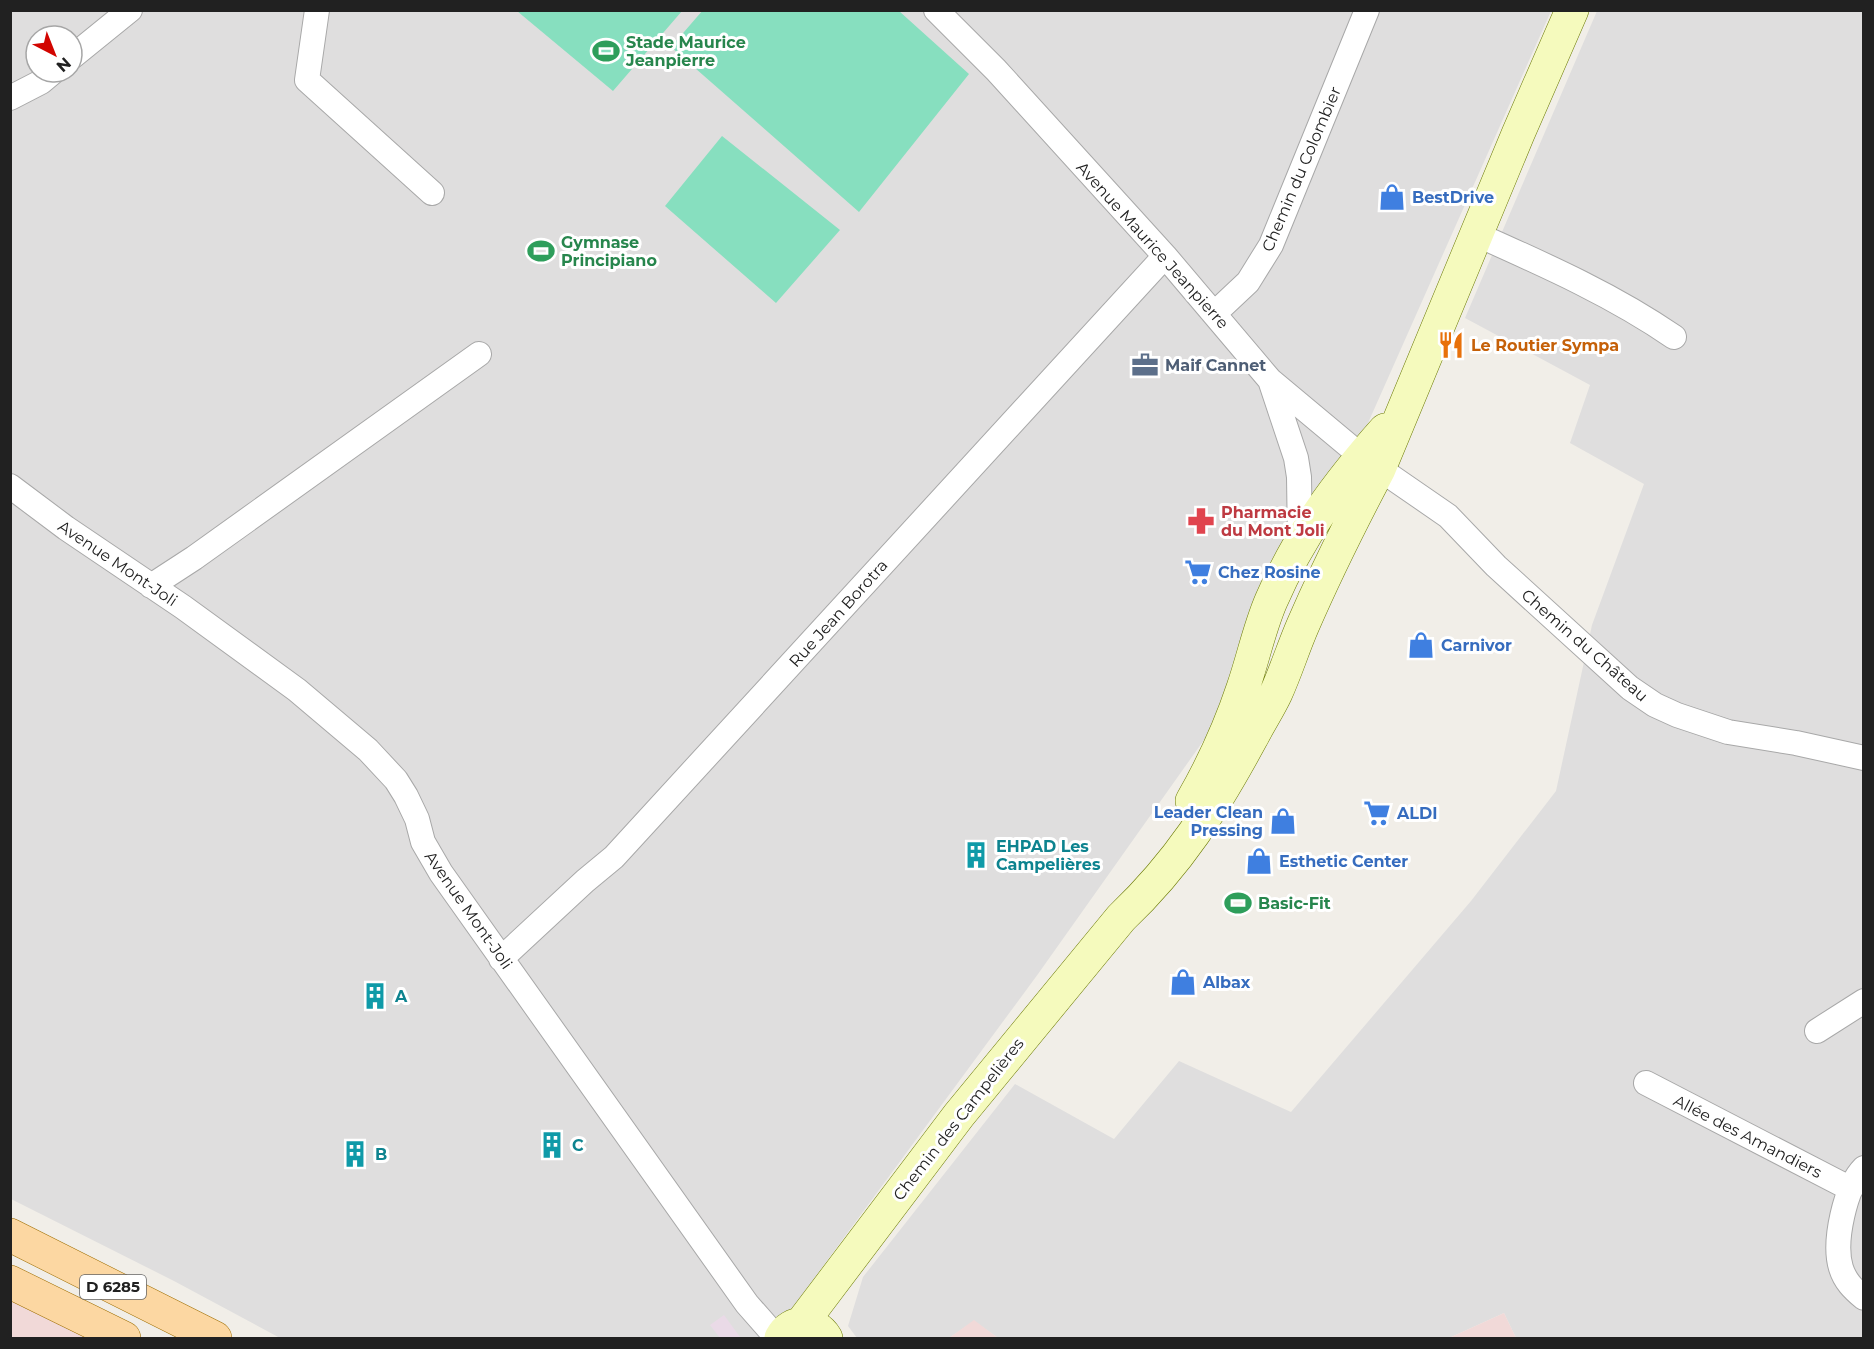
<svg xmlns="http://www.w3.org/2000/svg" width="1874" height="1349" viewBox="0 0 1874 1349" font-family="Montserrat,sans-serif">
<rect width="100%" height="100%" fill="#f1eee8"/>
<!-- residential -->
<path fill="#dfdede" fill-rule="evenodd" d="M10,11h1541l-183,412 -157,307 -173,244 -268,364h-490l-106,-57 -163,-82zM36,36h36v36h-36z
M1597,11h266v1327h-347l-12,-25 -55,25h-451l-24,-17 -25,17h-92l-9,-12 15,-49 152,-193 99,55 65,-78 112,51 180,-211 85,-110 36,-166 52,-141 -74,-41 20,-58 -125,-67z"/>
<!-- commercial -->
<path fill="#f1d9d8" d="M11,1300l75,38h-75z
M1504,1313l12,25h-67z
M974,1320l24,18h-49z"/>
<!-- industrial -->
<path fill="#eadae7" d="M724,1315l16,22 -20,1 -10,-13z"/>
<!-- pitch -->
<path fill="#87dfbf" d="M703,10l196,1 70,63 -110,138 -188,-165z
M517,11h165l-69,80z
M722,136l118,94 -64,73 -111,-97z"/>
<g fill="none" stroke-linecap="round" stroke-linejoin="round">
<defs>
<path id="minor" d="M317,10l-10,70 125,113
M936,10l60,60 169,186 105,124 91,76 87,60 48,50 134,122 25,17 22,10 51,17 68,11 68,15
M72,57l58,-47
M10,98l31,-16 12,-10
M1478,235c67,30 135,60 196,102
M1215,313l33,-31 23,-37 96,-235
M1270,380l26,78 3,19 1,65
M10,486l56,42 117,79 114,83 71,60 28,30 10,16 11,23 6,23 18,31 306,431 30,34
M151,586l43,-28 285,-204
M501,959l84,-78 29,-24 551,-601
M1817,1031l47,-30
M1646,1083l205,106
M1864,1168c-19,19 -31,74 -23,100 4,13 12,21 23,30"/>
<path id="secondary" d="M1192,801c20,-35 38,-74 51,-113 10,-29 16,-59 28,-87 29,-67 66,-117 114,-171
M801,1324l158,-209 162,-197c58,-55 93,-111 131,-181 7,-14 17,-29 24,-44 10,-22 17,-45 27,-68 23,-53 49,-105 76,-156l139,-335 54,-124
M781,1338c10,-19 34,-18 45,0"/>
<path id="primary" d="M10,1235l205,103
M10,1282l114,56"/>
</defs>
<!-- minor casing -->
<use href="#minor" stroke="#a8a8a8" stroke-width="26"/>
<!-- secondary casing -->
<use href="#secondary" stroke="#6c7b05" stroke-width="34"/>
<!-- primary casing -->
<use href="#primary" stroke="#9e6d00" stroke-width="34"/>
<!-- minor -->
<use href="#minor" stroke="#fff" stroke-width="24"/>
<!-- secondary -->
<use href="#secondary" stroke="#f5fabd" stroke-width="33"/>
<!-- primary -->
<use href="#primary" stroke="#fcd7a2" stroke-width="33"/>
</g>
<!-- icons -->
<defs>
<symbol id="stadium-bare" viewBox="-9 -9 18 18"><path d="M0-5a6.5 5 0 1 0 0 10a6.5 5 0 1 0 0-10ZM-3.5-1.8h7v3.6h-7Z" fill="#2e9e5b" stroke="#fff" stroke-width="2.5" paint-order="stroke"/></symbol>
<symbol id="shop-bare" viewBox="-9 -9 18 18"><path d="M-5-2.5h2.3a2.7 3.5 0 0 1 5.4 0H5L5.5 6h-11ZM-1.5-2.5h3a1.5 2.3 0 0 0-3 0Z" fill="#3f7fe0" stroke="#fff" stroke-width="2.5" paint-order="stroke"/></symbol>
<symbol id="restaurant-bare" viewBox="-9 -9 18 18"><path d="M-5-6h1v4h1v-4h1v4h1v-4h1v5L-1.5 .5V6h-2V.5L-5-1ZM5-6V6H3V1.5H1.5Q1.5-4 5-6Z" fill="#e8710a" stroke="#fff" stroke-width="2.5" paint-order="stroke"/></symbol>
<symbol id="office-bare" viewBox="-9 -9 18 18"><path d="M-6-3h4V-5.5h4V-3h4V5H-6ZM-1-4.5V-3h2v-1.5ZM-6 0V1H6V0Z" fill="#5c6f8a" stroke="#fff" stroke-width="2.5" paint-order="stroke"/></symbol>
<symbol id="pharmacy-bare" viewBox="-9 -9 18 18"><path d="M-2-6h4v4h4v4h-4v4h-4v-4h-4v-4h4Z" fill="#e0444e" stroke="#fff" stroke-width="2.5" paint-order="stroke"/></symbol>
<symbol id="supermarket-bare" viewBox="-9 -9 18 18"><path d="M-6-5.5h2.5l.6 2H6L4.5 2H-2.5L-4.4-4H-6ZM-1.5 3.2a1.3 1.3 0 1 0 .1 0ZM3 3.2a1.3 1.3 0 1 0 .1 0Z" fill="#3f7fe0" stroke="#fff" stroke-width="2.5" paint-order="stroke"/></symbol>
<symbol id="building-bare" viewBox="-9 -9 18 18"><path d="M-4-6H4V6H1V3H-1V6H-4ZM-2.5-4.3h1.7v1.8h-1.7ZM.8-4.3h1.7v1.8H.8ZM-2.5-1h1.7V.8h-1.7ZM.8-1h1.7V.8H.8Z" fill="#0f9aa8" stroke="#fff" stroke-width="2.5" paint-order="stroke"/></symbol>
</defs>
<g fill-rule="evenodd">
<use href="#stadium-bare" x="587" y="32" width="38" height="38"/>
<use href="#shop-bare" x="1373" y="178" width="38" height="38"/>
<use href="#stadium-bare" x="522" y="232" width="38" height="38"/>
<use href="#restaurant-bare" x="1432" y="326" width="38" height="38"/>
<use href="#office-bare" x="1126" y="346" width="38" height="38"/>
<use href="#pharmacy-bare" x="1182" y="502" width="38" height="38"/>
<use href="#supermarket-bare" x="1179" y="553" width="38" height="38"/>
<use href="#shop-bare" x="1402" y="626" width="38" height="38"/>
<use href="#supermarket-bare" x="1358" y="794" width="38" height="38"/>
<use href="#shop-bare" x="1264" y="802" width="38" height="38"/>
<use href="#building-bare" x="957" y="836" width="38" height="38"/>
<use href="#shop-bare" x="1240" y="842" width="38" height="38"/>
<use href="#stadium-bare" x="1219" y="884" width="38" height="38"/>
<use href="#shop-bare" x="1164" y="963" width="38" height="38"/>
<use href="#building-bare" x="356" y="977" width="38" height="38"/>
<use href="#building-bare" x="533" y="1126" width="38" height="38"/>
<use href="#building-bare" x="336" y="1135" width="38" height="38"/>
</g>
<g text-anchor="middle" stroke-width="6" stroke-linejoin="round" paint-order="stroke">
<!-- shield labels -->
<rect fill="#fff" stroke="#646464" stroke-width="1.5" x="80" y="1275" width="66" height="24" rx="4.5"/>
<g font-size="15" font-weight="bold" fill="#212121">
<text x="113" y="1292">D 6285</text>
</g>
<!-- leisure labels -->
<g font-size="16" font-weight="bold" fill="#27864d" stroke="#fff" text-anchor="start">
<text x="626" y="48">Stade Maurice<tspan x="626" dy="18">Jeanpierre</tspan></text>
<text x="561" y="248">Gymnase<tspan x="561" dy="18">Principiano</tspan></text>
<text x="1258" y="909">Basic-Fit</text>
</g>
<!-- street labels -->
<g font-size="16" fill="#212121" stroke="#fff">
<text transform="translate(1301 169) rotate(-67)" y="6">Chemin du Colombier</text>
<text transform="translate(1153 245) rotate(48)" y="6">Avenue Maurice Jeanpierre</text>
<text transform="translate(118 563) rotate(34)" y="6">Avenue Mont-Joli</text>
<text transform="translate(838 613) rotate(-48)" y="6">Rue Jean Borotra</text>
<text transform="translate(1585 645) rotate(41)" y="6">Chemin du Château</text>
<text transform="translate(469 910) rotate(55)" y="6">Avenue Mont-Joli</text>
<text transform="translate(958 1119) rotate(-52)" y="6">Chemin des Campelières</text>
<text transform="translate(1748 1136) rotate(27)" y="6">Allée des Amandiers</text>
</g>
<!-- shop labels -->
<g font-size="16" font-weight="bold" fill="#366cbe" stroke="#fff" text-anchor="start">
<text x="1412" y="203">BestDrive</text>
<text x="1218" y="578">Chez Rosine</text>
<text x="1441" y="651">Carnivor</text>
<text x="1263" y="818" text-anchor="end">Leader Clean<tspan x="1263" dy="18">Pressing</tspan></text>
<text x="1397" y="819">ALDI</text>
<text x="1279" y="867">Esthetic Center</text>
<text x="1203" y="988">Albax</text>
</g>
<!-- food labels -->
<g font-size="16" font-weight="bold" fill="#c56008" stroke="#fff" text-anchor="start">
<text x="1471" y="351">Le Routier Sympa</text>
</g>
<!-- service labels -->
<g font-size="16" font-weight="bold" fill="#4e5e75" stroke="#fff" text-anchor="start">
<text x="1165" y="371">Maif Cannet</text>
</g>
<!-- health labels -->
<g font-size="16" font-weight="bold" fill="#be3a42" stroke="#fff" text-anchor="start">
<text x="1221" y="518">Pharmacie<tspan x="1221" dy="18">du Mont Joli</tspan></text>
</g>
<!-- culture labels -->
<g font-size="16" font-weight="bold" fill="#0d838f" stroke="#fff" text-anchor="start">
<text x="996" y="852">EHPAD Les<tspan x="996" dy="18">Campelières</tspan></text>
<text x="395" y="1002">A</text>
<text x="572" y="1151">C</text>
<text x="375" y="1160">B</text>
</g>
</g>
<!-- border -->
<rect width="1874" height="1349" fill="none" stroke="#212121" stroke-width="24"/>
<!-- north arrow -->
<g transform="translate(54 54) rotate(138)"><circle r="28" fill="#ffffff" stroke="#a6a6a6" stroke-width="1.5"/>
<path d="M0-4.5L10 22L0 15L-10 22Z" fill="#d20500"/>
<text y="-9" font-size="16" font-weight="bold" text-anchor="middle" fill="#212121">N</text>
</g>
</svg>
